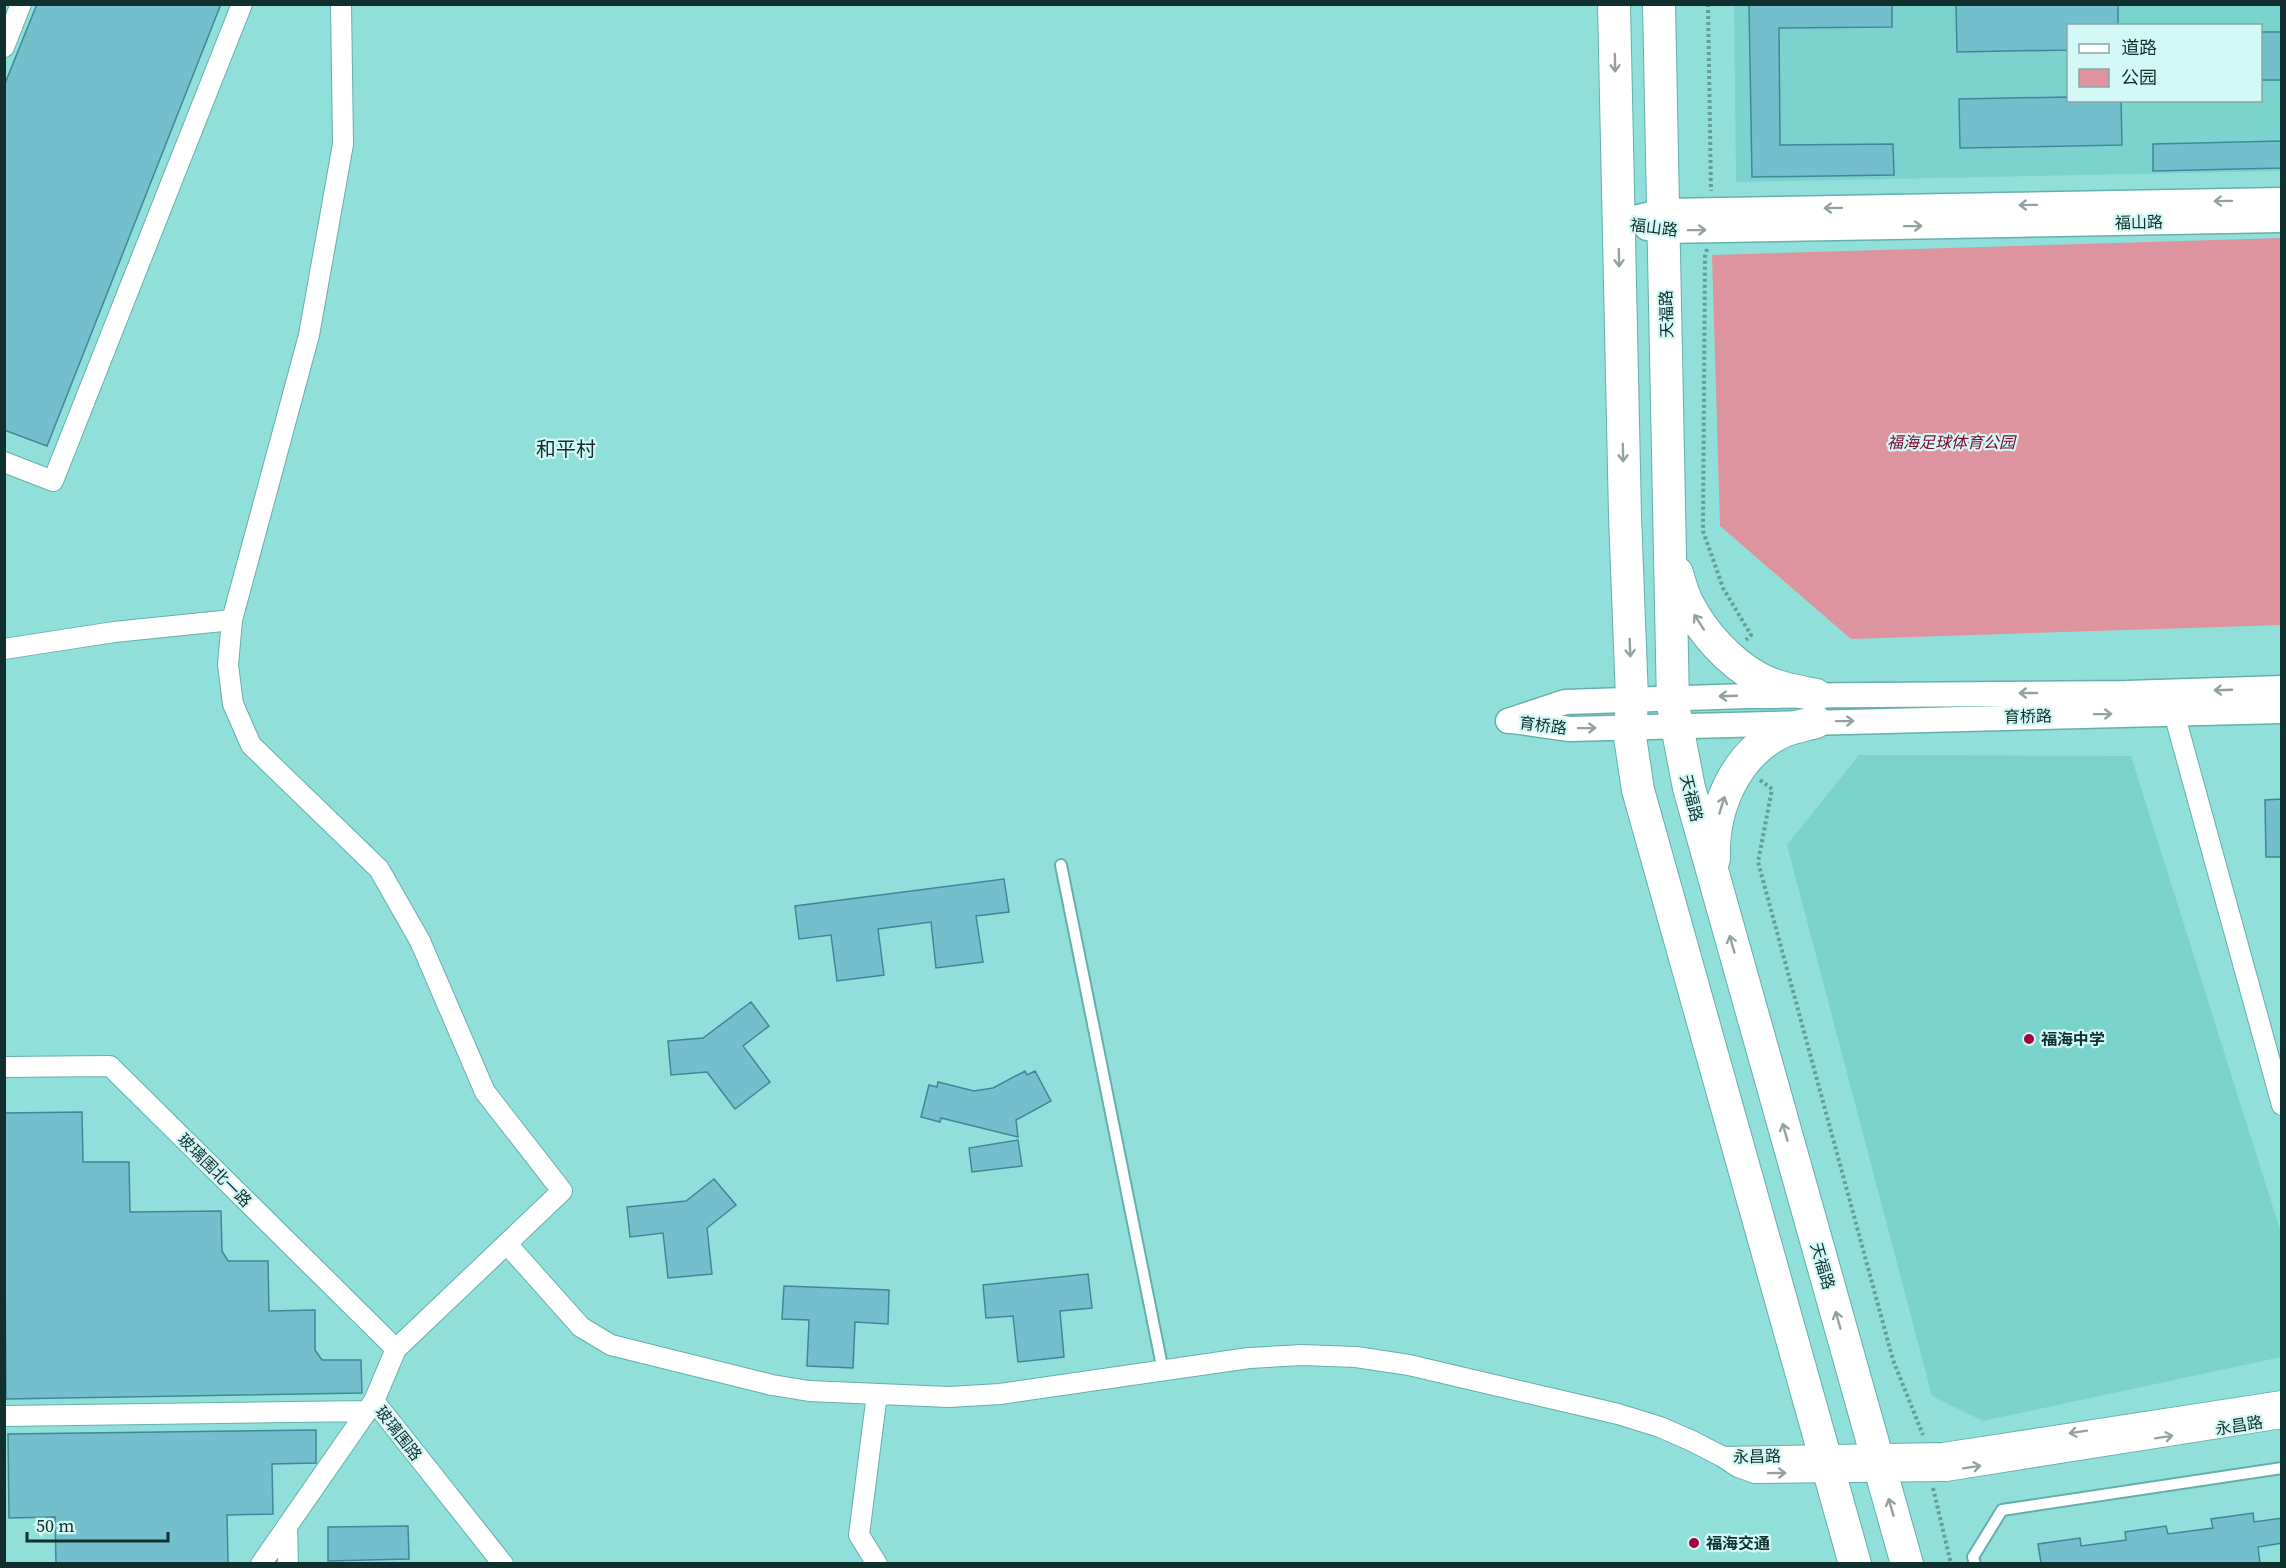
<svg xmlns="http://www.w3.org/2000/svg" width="2286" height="1568" viewBox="0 0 2286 1568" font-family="'Source Serif 4','Noto Sans SC',serif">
<rect width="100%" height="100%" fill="#91dfda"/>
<!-- built -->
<path fill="#7bd3cd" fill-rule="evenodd" d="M1734,5h547v166l-545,11zM2068,26h192v74h-192z
M1859,755l272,1 150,477v124l-298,64 -51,-25 -145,-551z"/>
<!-- green -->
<path fill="#de949e" d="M2281,238v387l-430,14 -131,-113 -8,-271z"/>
<!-- building -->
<path fill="#74bfcc" stroke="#3e8997" stroke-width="1.5" d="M37,4h184l-174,442 -43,-16v-344z
M1749,4h143v23l-113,1 1,117 113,-1 1,31 -142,2z
M1956,4h162v22h-50v24l-111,2z
M2260,32h22v48h-22z
M2068,97v3h53l1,45 -162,3 -1,-49z
M2282,141v27l-129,3v-27z
M2282,799v58h-16l-1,-57z
M1004,879l5,33 -33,4 7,46 -47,6 -5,-46 -53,7 6,46 -47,6 -6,-46 -32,4 -4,-33z
M751,1002l18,24 -26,20 27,36 -35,27 -28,-37 -36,3 -3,-34 35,-3z
M1025,1071l2,4 8,-4 16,30 -35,19 2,17 -77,-19 -1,4 -19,-5 8,-32 8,2 1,-5 36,9 19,-3z
M82,1112l1,50h46l1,50 91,-1 1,40 6,10h40l1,50 46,-1v40l7,10h39l1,33 -356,6 -2,-286z
M1018,1140l4,26 -50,6 -3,-24z
M714,1179l22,26 -29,23 5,46 -44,4 -5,-45 -33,4 -3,-30 59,-6z
M1088,1274l4,34 -32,3 4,46 -46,5 -5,-46 -27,2 -3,-33z
M784,1286l105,4 -1,34 -33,-2 -2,46 -46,-2 2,-46 -27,-1z
M316,1430v33l-44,1 1,50 -46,1 1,48h-172l-1,-46 -46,1 -1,-84z
M2253,1513l1,9 28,-4v25l-24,4 2,16h-219l-3,-19 42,-6 1,8 45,-6 -1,-8 41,-6 2,8 45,-6 -2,-9z
M408,1526l1,33 -81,2v-34z"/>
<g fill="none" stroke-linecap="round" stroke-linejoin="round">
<defs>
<path id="service" d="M1061,865l102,506
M1975,1564l-2,-7 29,-47 280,-42"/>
<path id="minor" d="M341,4l2,140 -34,191 -77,285 -4,45 5,39 18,41 128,124 41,72 65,151 77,99 -166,158 -22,52
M4,47l17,-43
M4,462l49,19 189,-477
M4,649l110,-17 118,-12
M2174,713l108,392
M4,1067l106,-1 286,283
M507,1244l74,83 30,18 161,40 37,6 140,6 51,-3 249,-36 53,-3 54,2 53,8 209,49 42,13 32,14 31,16 15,10 17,6 191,-2 336,-53
M877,1394l-18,141 18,29
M4,1416l363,-5
M1723,1457l220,-4 339,-52
M287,1526l1,38
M261,1564l113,-163 129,163"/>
<path id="tertiary" d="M1618,222l46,-11 618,-11
M1647,228l17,3 618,-11
M1508,721l57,-19 182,-6 380,-3 155,-5
M1513,721l56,8 713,-18"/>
<path id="primary" d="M1614,4l11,512 7,183 -2,38 8,53 217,774
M1659,4l14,701 16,83 218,776
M1677,573c3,10 6,22 11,31 15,29 41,58 70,74 18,10 39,13 58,17
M1714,859c-2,-51 22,-107 70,-128 10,-4 22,-6 32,-9"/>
</defs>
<!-- service casing -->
<use href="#service" stroke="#64b0ac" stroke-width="14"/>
<!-- minor casing -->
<use href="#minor" stroke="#64b0ac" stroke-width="22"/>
<!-- tertiary casing -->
<use href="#tertiary" stroke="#64b0ac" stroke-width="27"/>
<!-- primary casing -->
<use href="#primary" stroke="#64b0ac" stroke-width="34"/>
<!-- path -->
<path stroke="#629f9c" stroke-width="4" stroke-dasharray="3 3" stroke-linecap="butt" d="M1708,4l3,187
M1707,249l-2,7 -2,275 20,57 28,47 -5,5
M1760,780l12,9 -14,73 135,498 30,75
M1933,1488l18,76"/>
<!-- service -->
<use href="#service" stroke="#fff" stroke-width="10"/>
<!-- minor -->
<use href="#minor" stroke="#fff" stroke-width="20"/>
<!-- tertiary -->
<use href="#tertiary" stroke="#fff" stroke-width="24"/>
<!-- primary -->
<use href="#primary" stroke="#fff" stroke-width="32"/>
</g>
<!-- one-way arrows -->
<defs><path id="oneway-shaft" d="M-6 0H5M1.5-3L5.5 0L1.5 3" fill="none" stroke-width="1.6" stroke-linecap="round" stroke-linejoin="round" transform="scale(1.5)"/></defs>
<g stroke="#93a2a1">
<use href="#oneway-shaft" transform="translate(1615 63) rotate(89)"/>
<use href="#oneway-shaft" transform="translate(2223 201) rotate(179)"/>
<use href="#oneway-shaft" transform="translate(2028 205) rotate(179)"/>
<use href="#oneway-shaft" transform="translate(1833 208) rotate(179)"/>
<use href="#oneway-shaft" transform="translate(1913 226) rotate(-1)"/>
<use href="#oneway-shaft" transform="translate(1697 230) rotate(-1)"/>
<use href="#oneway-shaft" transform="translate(1619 258) rotate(89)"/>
<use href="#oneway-shaft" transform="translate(1623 453) rotate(89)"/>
<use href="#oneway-shaft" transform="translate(1699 622) rotate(-123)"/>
<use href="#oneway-shaft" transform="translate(1630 648) rotate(88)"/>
<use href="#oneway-shaft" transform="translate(2223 690) rotate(178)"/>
<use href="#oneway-shaft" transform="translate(2028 693) rotate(180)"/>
<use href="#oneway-shaft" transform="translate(1728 696) rotate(178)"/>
<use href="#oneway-shaft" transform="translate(2103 714) rotate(-1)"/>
<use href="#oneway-shaft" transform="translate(1845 721) rotate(-1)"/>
<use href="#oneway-shaft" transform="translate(1587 728) rotate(-1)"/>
<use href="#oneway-shaft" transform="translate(1722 805) rotate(-73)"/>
<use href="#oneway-shaft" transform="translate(1732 944) rotate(-106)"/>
<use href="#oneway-shaft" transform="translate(1785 1132) rotate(-106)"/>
<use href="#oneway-shaft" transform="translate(1838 1320) rotate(-106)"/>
<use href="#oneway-shaft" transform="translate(2078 1432) rotate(171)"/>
<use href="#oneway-shaft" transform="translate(2164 1437) rotate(-9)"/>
<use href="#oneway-shaft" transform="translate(1972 1467) rotate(-9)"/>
<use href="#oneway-shaft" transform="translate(1777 1473) rotate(-1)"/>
<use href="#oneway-shaft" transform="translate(1891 1507) rotate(-106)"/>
</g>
<!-- markers -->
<g fill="#a1023d" stroke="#d3f8f5" stroke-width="2">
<circle cx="2029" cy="1039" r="6"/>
<circle cx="1694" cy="1543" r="6"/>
</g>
<g text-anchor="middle" stroke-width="4.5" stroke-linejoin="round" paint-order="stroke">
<!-- street labels -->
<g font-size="16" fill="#0f302f" stroke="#d3f8f5">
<text transform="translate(2139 222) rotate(-1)" y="6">福山路</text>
<text transform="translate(1654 227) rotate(7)" y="6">福山路</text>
<text transform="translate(1666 314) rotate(-91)" y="6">天福路</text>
<text transform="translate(2028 716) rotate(-1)" y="6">育桥路</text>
<text transform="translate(1543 725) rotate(7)" y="6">育桥路</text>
<text transform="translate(1692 798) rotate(76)" y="6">天福路</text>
<text transform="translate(215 1170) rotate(45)" y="6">玻璃围北一路</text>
<text transform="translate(1823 1266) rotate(74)" y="6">天福路</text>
<text transform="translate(2239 1425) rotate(-9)" y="6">永昌路</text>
<text transform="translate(399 1433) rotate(52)" y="6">玻璃围路</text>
<text transform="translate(1757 1456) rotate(-1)" y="6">永昌路</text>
</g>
<!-- park labels -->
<g font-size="16" font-style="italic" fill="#800931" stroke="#d3f8f5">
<text x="1951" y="448">福海足球体育公园</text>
</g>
<!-- poi labels -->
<g font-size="16" font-weight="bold" fill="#0f302f" stroke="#d3f8f5" text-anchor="start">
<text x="2041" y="1045">福海中学</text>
<text x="1706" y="1549">福海交通</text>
</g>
<!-- quarter labels -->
<g font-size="20" fill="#0f302f" stroke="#d3f8f5">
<text x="566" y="456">和平村</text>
</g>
</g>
<!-- border -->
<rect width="2286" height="1568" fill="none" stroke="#0f302f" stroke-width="12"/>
<!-- legend -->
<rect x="2067" y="24" width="195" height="78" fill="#d3f8f5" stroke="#85a8a6" stroke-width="1.5"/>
<rect x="2079" y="44" width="30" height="9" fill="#ffffff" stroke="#85a8a6" stroke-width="1.5"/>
<text x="2121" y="54" font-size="18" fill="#0f302f">道路</text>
<rect x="2079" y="69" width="30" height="18" fill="#de949e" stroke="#85a8a6" stroke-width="1.5"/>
<text x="2121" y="84" font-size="18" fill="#0f302f">公园</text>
<!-- scale -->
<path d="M27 1532v9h141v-9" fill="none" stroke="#0f302f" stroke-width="3"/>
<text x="36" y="1532" font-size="18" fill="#0f302f" stroke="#d3f8f5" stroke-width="4.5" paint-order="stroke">50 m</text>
</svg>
